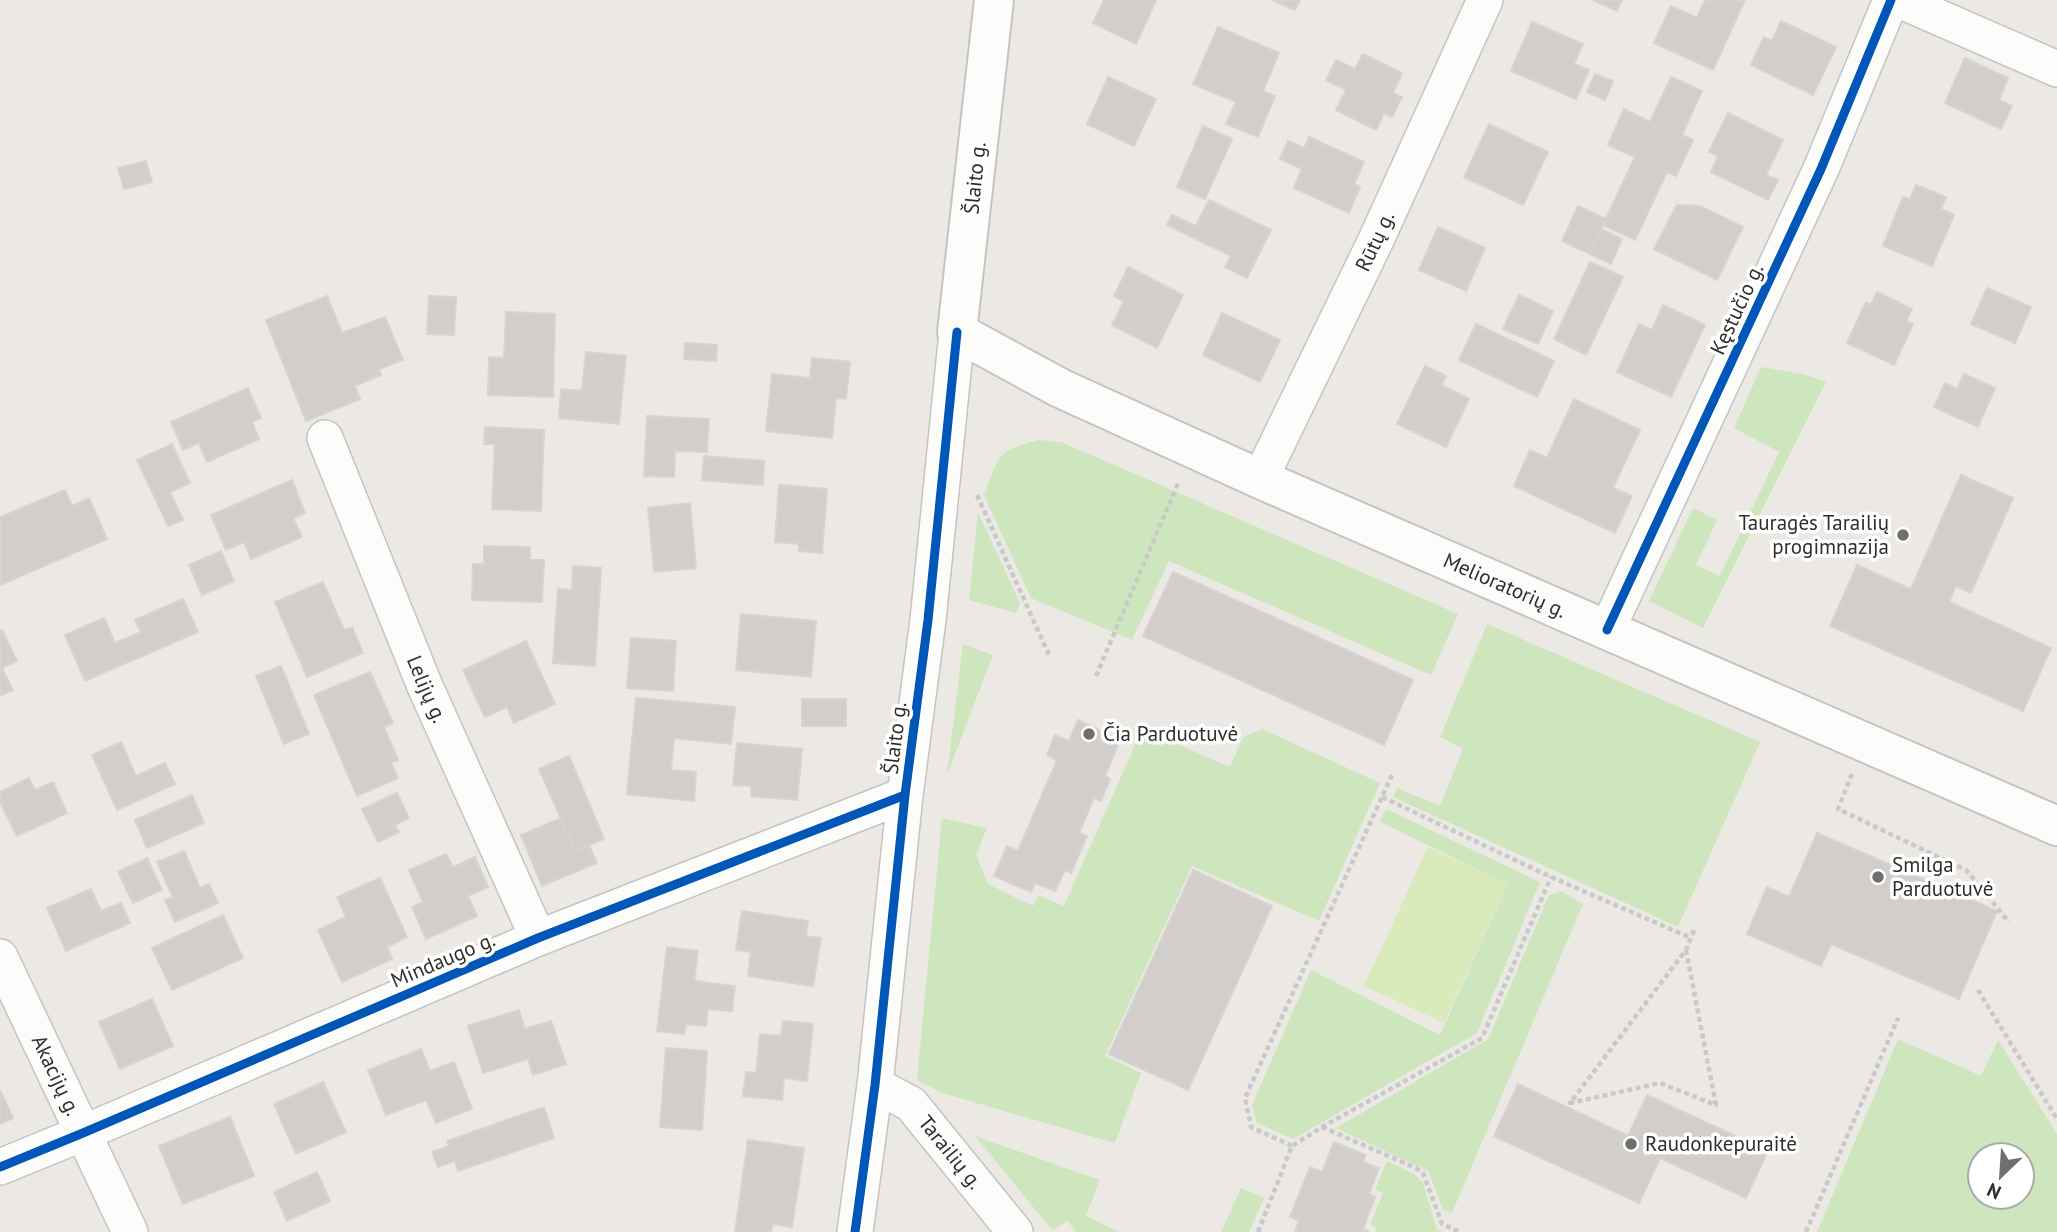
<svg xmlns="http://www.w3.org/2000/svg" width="2057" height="1232" viewBox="0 0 2057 1232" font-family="'PT Sans',sans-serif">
<rect width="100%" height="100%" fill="#ece8e4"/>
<!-- green -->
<path fill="#cee6be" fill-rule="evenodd" d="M1761,367l42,7 23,8 -123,246 -54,-27 44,-93 24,12 -21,45 24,11 59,-124 -45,-24z
M1038,440l23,2 397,172 -27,61 -262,-114 -37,79 -101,-42 -47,-103c16,-40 11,-43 54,-55z
M978,512l42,91 -4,10 -47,-13z
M1487,624l273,118 -82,185 -285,-130 4,-9 43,18 23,-57 -23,-12z
M963,644l30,11 -46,120v-1z
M1142,729l88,38 13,-30 19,-8 118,54 -61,138 -127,-55 -87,190 36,17 -26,70 -173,-50 -25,-13 25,-262 45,10 -11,27 12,29 45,22 5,-11 26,11z
M1386,809l154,73 -63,151 -184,106 -36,-16 -5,-18 59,-135 129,65 68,-151 -128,-62z
M1561,891l22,13 -131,309 -9,-4 -15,-38 -92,-43 152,-89 61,-144z
M1898,1039l83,37 17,-36 59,94v98h-240zM1980,1155h42v42h-42z
M975,1136l125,44 -14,36 33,16h-43l-9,-12 -14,11z
M1387,1161l27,13 9,9 14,46 6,3h-68l2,-4 -7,-4 13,-31 -8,-3z
M1241,1188l23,10 -15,34h-28z"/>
<!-- pitch -->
<path fill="#d9eabb" d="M1428,847l80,37 -64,139 -80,-37z"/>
<!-- building -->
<path fill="#d1cecb" stroke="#d7d4d0" stroke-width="2" d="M1104,0h52l-20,44 -43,-21z
M1272,0h28l-5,10z
M1593,0h29l-5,11z
M1705,0h40l-32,70 -59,-27 17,-37 26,12z
M1781,21l55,26 -23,48 -62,-30 13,-28 8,4z
M1532,22l51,22 -9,20 15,6 -13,29 -65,-28z
M1218,27l61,26 -16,38 12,5 -17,41 -32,-13 10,-22 -43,-18z
M1363,54l39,19 -9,20 9,4 -10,20 -8,-4 -8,17 -40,-20 10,-20 -20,-10 10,-20 19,9z
M1965,58l43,20 -9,22 13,6 -11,23 -56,-26z
M1595,74l18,7 -8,19 -18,-8z
M1108,77l48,22 -22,47 -47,-22z
M1671,77l31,14 -20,44 11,5 -17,36 -9,-4 -32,68 -32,-15 32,-68 -27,-12 16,-36 26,13z
M1728,113l55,27 -17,35 12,5 -10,20 -57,-28 7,-16 -9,-4z
M1489,124l59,28 -25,53 -59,-28z
M1203,126l29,13 -27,60 -28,-12z
M1309,137l55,25 -10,22 6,3 -11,26 -55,-25 8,-19 -22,-10 8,-18 16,7z
M146,161l6,21 -28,7 -6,-21z
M1916,185l30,12 -5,12 13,6 -22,51 -49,-20 20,-49 7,2z
M1209,200l62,30 -24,48 -22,-11 6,-11 -64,-31 5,-10 24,11z
M1677,205l23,1 43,21 -26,53 -63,-31z
M1578,206l28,13 -16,35 -28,-13z
M1438,227l47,21 -19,43 -47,-21z
M1601,229l21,10 -11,25 -21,-10z
M1590,262l33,15 -37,78 -32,-16z
M1128,267l55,28 -26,53 -45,-23 12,-24 -10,-5z
M1987,288l44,19 -16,36 -44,-19z
M1877,292l35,17 -6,12 7,3 -19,41 -47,-22 19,-41 5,3z
M1519,295l34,16 -15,33 -35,-15z
M327,296l15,37 43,-16 18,43 -24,9 2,6 -26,11 5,13 -54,22 -40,-101z
M429,296l27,1 -2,38 -27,-1z
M1663,305l42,20 -34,72 -54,-25 22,-48 13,6z
M506,312l49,2 -2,83 -65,-2 1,-38 15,1z
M1222,313l58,27 -20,42 -57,-27z
M1476,324l78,37 -17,36 -78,-37z
M685,343l32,2 -1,16 -32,-2z
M586,352l40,4 -7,68 -60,-6 2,-29 21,2z
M812,358l38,4 -4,37 -10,-1 -4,40 -66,-7 6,-57 38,4z
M1425,366l21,10 -5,9 28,14 -23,48 -49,-23z
M1964,374l31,14 -17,39 -44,-20 11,-24 12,6z
M248,388l13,30 -9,4 7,17 -52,23 -8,-19 -16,7 -12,-28z
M1574,399l66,31 -27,58 19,8 -17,37 -101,-47 16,-36 17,8z
M647,416l62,3 -2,33 -32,-1 -1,26 -30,-1z
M485,427l59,3 -3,81 -49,-2 3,-65h-11z
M172,444l18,39 -20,9 13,28 -15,6 -31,-66z
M704,456l60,5 -1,24 -61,-5z
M1961,475l52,23 -42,95 -15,-7 -7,16 102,46 -28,63 -193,-85 27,-61 54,24z
M292,480l13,33 -12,5 9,19 -51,22 -7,-17 -18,8 -15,-35z
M779,485l48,4 -5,64 -23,-2v-7l-24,-2z
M65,490l7,16 17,-8 18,41 -107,46v-68z
M690,503l6,65 -42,4 -6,-64z
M484,546l46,1v13h14l-2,42 -70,-2 1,-36h11z
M221,551l13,30 -32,14 -13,-30z
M573,566l28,2 -6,98 -42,-3 5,-74 14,1z
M1173,572l240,108 -29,65 -241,-109z
M323,582l21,48 8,-3 11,26 -56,24 -32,-75z
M183,599l15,33 -113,49 -20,-46 39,-17 11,25 26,-11 -6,-12z
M741,614l75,7 -5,56 -75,-7z
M2,630l15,31 -15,7 11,22 -13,6v-65z
M631,638l45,3 -3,50 -46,-3z
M526,641l29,63 -41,19 -7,-16 -22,10 -22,-47z
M281,666l28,68 -25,10 -28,-68z
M370,672l23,51 -9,4 14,33 -7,3 7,15 -41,18 -43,-101z
M636,698l99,9 -4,37 -57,-6 -3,32 25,2 -2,29 -67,-7z
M802,699h44v27h-44z
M1078,720l42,20 -15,36 5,3 -9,22 -7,-3 -15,35 8,3 -16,37 -6,-3 -10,21 -20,-8 -4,9 -37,-16 13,-30 11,5 39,-91 -10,-5 8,-20 14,6z
M121,742l15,34 29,-13 10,21 -58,26 -25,-55z
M737,743l65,6 -5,51 -46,-4v-10l-18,-1z
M569,756l35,83 -29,12 -36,-82z
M29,778l6,12 18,-8 14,31 -50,23 -17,-34v-10z
M397,793l12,25 -14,7 4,7 -21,10 -16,-33z
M192,795l12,28 -57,25 -12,-28z
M561,818l14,33 14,-6 8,18 -55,23 -21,-51z
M1817,833l180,78 -38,88 -128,-55 -10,22 -74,-32 20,-47 22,10z
M184,851l16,37 9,-4 9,19 -43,19 -10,-22 8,-3 -16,-35z
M446,854l7,13 22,-10 13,30 -20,9 9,20 -51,23 -14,-32 11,-5 -14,-32z
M147,858l15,32 -29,13 -15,-31z
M1193,870l79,36 -84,184 -79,-36z
M380,878l27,59 -20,10 5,12 -50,23 -24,-52 28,-13 -9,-20z
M91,889l10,22 20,-8 9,20 -64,28 -19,-43z
M742,911l66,10 -2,15 15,2 -8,48 -65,-10 3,-24 -15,-2z
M223,915l20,43 -71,32 -20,-42z
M667,947l31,4 -4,30 41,5 -3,25 -24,-2 -2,17 -20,-2 -2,10 -27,-3z
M152,999l21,47 -53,23 -21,-47z
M519,1010l6,19 26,-8 15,43 -33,11 -5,-16 -45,14 -15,-47z
M783,1021l30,3 -6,57 -23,-3 -2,22 -39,-4 3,-24 10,1 4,-39 21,2z
M666,1048l41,3 -5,79 -42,-3z
M421,1049l9,22 24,-9 18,47 -36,14 -10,-23 -40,15 -18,-45z
M323,1082l23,50 -50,22 -22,-50z
M1518,1084l110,52 19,-41 121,56 -22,47 -86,-40 -21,45 -145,-67z
M0,1090l13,28 -13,6z
M544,1107l10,31 -96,33 -3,-10 -17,6 -6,-15 17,-6 -2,-5z
M230,1117l24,59 -71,28 -24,-58z
M748,1140l56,8 -12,79 -19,-3 -2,8h-36z
M1334,1142l32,13 -3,7 16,6 -10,26 6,3 -12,32 7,3h-75l4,-12 -9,-3 20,-50 12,5z
M317,1172l13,29 -43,20 -13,-29z"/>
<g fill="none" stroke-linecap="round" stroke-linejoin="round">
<defs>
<g id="street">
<path d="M1899,0l158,69"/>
<path id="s1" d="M325,438l99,246 114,254"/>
<path id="s2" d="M1260,479l116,-239 109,-240"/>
<path d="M1607,630l214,-461 70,-169"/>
<path id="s3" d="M0,957l130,275"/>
<path id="s4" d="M875,1085l36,19 104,128"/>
<path d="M0,1167l83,-34 455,-195 367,-143"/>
<path d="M855,1232l20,-147 30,-290 23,-175 29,-288"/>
</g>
<g id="secondary">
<path id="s5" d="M994,0l-37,332 103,56 200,91 797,347"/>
</g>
</defs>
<!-- street casing -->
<use href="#street" stroke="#c5c4c5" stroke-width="38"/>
<!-- secondary casing -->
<use href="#secondary" stroke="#c5c4c5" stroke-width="42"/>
<!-- path -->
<path stroke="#c9c9c8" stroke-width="4.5" stroke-dasharray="5 3.5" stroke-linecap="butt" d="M977,495l73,162
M1096,676l83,-195
M1852,774l-14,35 128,61 43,52
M1382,797l169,80 140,61
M1686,950l30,155 -56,-22 -90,20 116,-153 8,-20
M1978,990l79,129
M1322,1127l94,41 7,5 19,51 18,8
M1292,1146l-41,-19 -6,-29 147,-323
M1258,1232l34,-86 30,-19 160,-89 69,-161
M1806,1232l92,-214"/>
<!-- street -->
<use href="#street" stroke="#fcfcfb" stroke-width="35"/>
<!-- secondary -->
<use href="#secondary" stroke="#fcfcfb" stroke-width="38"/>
<defs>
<path id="cycleway" d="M1607,630l214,-461 70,-169
M0,1167l83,-34 455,-195 367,-143
M855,1232l20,-147 30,-290 23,-175 29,-288"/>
</defs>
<!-- cycleway casing -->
<use href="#cycleway" stroke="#fff" stroke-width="13"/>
<!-- cycleway -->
<use href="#cycleway" stroke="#0057b8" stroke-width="9"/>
</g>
<!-- markers -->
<g fill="#706f6e" stroke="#fff" stroke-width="2.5">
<circle cx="1903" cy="535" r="7"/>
<circle cx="1089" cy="734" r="7"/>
<circle cx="1878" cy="877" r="7"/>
<circle cx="1631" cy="1144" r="7"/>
</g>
<g text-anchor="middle" stroke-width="7" stroke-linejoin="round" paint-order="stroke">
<!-- street labels -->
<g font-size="21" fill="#2e2e2e" stroke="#fff">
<text transform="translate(975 178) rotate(-84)" y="7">Šlaito g.</text>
<text dy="7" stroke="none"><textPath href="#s2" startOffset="264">Rūtų g.</textPath></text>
<text transform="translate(1737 309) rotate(-65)" y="7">Kęstučio g.</text>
<text dy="7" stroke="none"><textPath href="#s5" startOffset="938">Melioratorių g.</textPath></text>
<text dy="7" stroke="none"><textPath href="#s1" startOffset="271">Lelijų g.</textPath></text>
<text transform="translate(895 738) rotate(-83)" y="7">Šlaito g.</text>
<text transform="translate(443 960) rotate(-23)" y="7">Mindaugo g.</text>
<text dy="7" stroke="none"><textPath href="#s3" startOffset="131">Akacijų g.</textPath></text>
<text dy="7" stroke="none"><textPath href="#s4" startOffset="103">Tarailių g.</textPath></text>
</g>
<!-- poi labels -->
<g font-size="21" fill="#2e2e2e" stroke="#fff" text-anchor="start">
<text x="1889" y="530" text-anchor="end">Tauragės Tarailių<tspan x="1889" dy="24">progimnazija</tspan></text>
<text x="1103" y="741">Čia Parduotuvė</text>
<text x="1892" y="872">Smilga<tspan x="1892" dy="24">Parduotuvė</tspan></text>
<text x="1645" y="1151">Raudonkepuraitė</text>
</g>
</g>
<!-- north arrow -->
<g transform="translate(2001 1176) rotate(205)"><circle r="33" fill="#ffffff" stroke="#ababab" stroke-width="2"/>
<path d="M0-5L12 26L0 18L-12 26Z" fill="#706f6e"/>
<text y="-10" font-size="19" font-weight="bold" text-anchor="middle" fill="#2e2e2e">N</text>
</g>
</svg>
